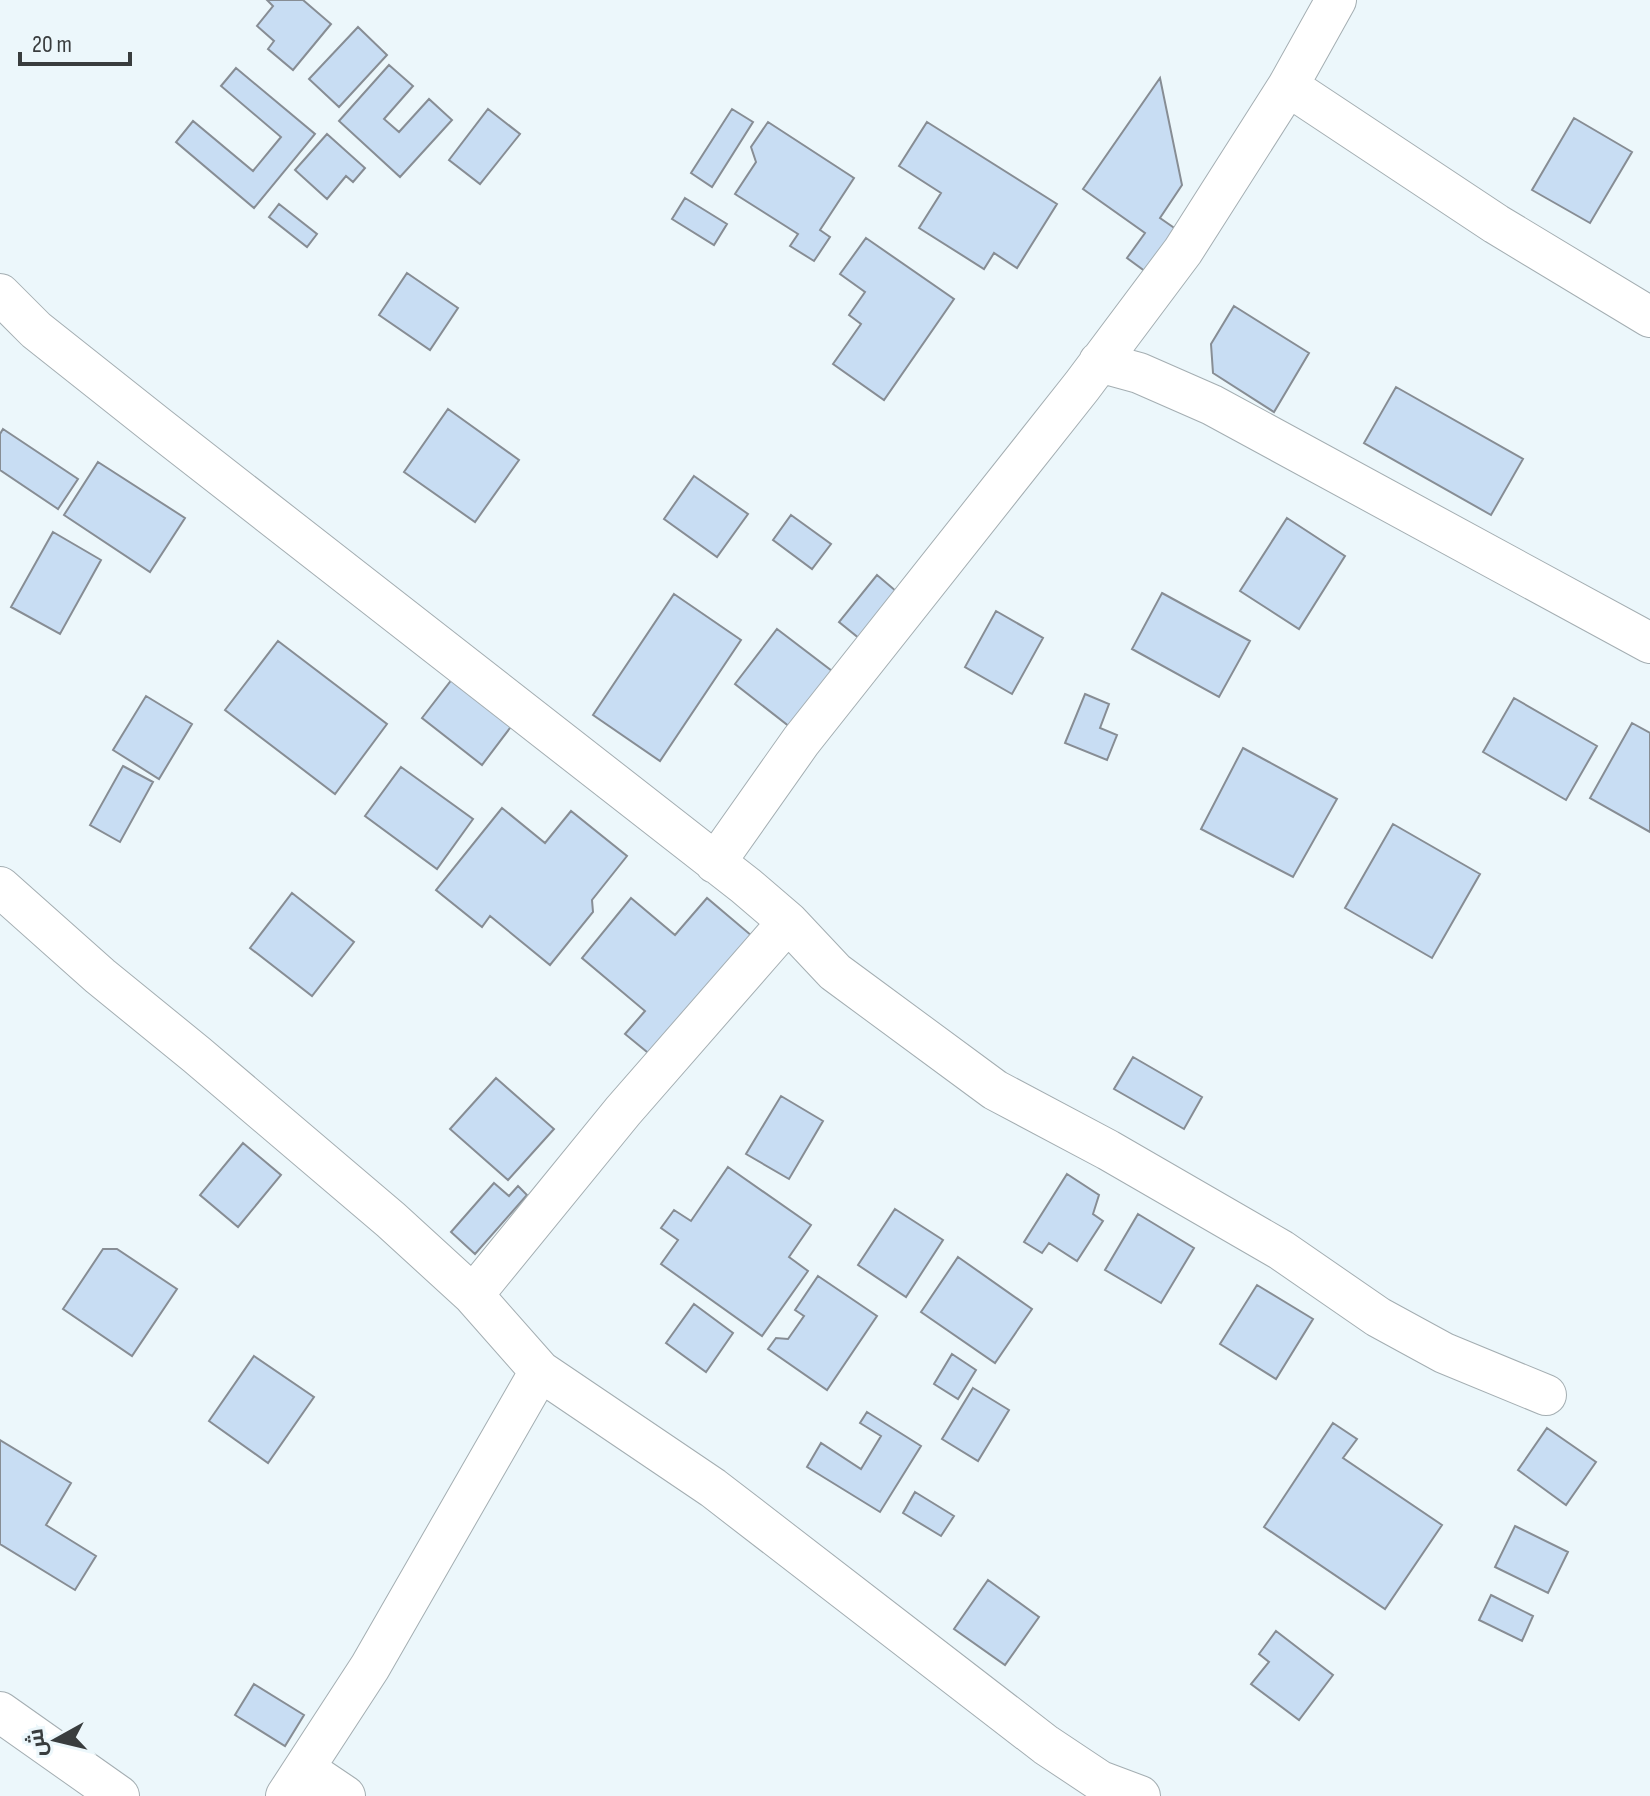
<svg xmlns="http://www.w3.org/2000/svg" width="1650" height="1796" viewBox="0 0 1650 1796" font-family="'Sofia Sans Condensed',Cairo,sans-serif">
<rect width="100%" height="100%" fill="#ecf7fb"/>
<!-- building -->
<path fill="#c8ddf3" stroke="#878d94" stroke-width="2" d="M267,0h36l28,24 -38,46 -25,-21 6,-8 -17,-15 16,-20z
M358,27l29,28 -48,52 -30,-28z
M389,65l24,21 -29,33 15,13 30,-33 23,21 -52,57 -61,-56z
M236,68l79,66 -61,74 -78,-66 17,-21 60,50 28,-34 -60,-51z
M1160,78l22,107 -22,33 23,16 -30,43 -26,-19 18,-25 -62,-44z
M488,109l32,25 -40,50 -31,-24z
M732,109l21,13 -41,65 -21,-14z
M1574,118l58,34 -42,71 -58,-33z
M768,122l86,56 -34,52 10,7 -16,24 -24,-15 8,-12 -63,-40 21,-32 -5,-15z
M927,122l130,82 -40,64 -23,-15 -10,16 -65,-41 22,-35 -42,-27z
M327,134l38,34 -12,14 -7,-6 -19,23 -32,-29z
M685,198l42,26 -13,21 -42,-26z
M279,204l38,30 -10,13 -38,-30z
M866,238l88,61 -70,101 -51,-36 28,-40 -12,-9 16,-23 -25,-18z
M407,273l51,35 -28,42 -51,-35z
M1234,306l75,47 -35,59 -61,-39 -2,-29z
M1396,387l127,72 -32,56 -127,-72z
M448,409l71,51 -44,62 -71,-50z
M3,429l75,50 -20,30 -58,-39v-36z
M98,462l87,56 -35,54 -86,-57z
M694,476l54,38 -31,43 -53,-38z
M791,515l40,29 -19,25 -39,-29z
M1287,518l58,38 -46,73 -59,-38z
M53,532l48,28 -41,74 -49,-27z
M877,575l26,22 -38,46 -26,-21z
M1162,593l88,48 -31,56 -87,-48z
M674,594l67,46 -81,121 -67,-46z
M996,611l47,27 -31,56 -47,-27z
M777,629l55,42 -42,56 -55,-43z
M278,641l109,83 -52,70 -110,-84z
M453,678l60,46 -31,41 -60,-47z
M1085,694l24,10 -9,24 17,7 -10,25 -42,-17z
M146,696l46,28 -33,55 -46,-29z
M1514,698l83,48 -31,54 -83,-48z
M1632,723l18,10v99l-60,-34z
M1243,748l94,51 -44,78 -92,-48z
M123,766l30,16 -33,60 -30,-17z
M401,767l72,52 -36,50 -72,-53z
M502,808l43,35 26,-32 56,45 -35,44 1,12 -43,53 -60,-49 -8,11 -46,-37z
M1393,824l87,50 -48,84 -87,-50z
M292,893l62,49 -42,54 -62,-48z
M631,898l44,37 32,-37 45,38 -100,120 -27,-22 20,-23 -63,-53z
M1133,1057l69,40 -18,32 -70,-40z
M496,1078l58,51 -46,51 -58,-51z
M781,1096l42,25 -34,58 -43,-25z
M243,1143l38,32 -43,52 -38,-32z
M728,1167l83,58 -22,32 19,14 -46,65 -101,-72 17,-24 -17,-12 13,-18 17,11z
M1067,1174l32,21 -6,19 10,7 -26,40 -28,-18 -7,10 -18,-11z
M494,1183l15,13 9,-10 9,9 -52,59 -24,-22z
M895,1209l48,31 -37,57 -48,-32z
M1138,1214l56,34 -33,55 -56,-33z
M103,1249h14l60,40 -45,67 -69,-47z
M958,1257l74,52 -37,54 -74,-51z
M818,1276l59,40 -50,74 -59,-41 8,-11 12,1 16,-23 -9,-6z
M1257,1285l56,34 -37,60 -56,-35z
M694,1304l39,29 -27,39 -40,-29z
M952,1354l24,16 -18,29 -24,-15z
M254,1356l60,41 -46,66 -59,-42z
M973,1388l36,22 -31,51 -36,-22z
M867,1412l54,34 -41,66 -73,-45 14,-24 40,26 20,-33 -21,-13z
M1333,1423l24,16 -14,19 99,67 -57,84 -121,-82z
M1547,1428l49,34 -30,43 -48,-35z
M0,1440l71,43 -25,42 50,31 -21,34 -75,-46z
M915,1492l39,24 -13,20 -38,-23z
M1515,1526l53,26 -20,41 -53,-26z
M988,1580l51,37 -34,48 -51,-36z
M1491,1595l42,21 -11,25 -43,-21z
M1276,1631l57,44 -34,45 -48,-36 18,-22 -10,-8z
M254,1684l50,31 -19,31 -50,-31z"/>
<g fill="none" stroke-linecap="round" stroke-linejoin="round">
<defs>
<path id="minor" d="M1288,86l208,138 154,93
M0,294l36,36 121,96 589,460 42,36 47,50 160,118 113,60 173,100 97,67 66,36 102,42
M1099,362l40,11 73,32 438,238
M715,863l86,-122 281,-355 101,-135 105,-165 48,-86
M0,887l100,89 97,79 194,165 82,75
M540,1371l173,117 333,257 54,36 40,15
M0,1712l119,84
M305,1769l40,27
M286,1796l84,-129 170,-296 -67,-76 150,-184 165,-189"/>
</defs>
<!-- minor casing -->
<use href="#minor" stroke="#a4aeb2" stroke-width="42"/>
<!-- minor -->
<use href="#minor" stroke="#fff" stroke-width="40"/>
</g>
<!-- north arrow -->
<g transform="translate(56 1740) rotate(262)" stroke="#ecf7fb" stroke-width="6" paint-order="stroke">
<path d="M0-6L14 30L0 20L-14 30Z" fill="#393d3e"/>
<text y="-12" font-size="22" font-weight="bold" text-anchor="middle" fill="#393d3e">ش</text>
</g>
<!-- scale -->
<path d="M20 52v12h110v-12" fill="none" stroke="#393d3e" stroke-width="4"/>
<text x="32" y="52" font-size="24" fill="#393d3e" stroke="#ecf7fb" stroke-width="6" paint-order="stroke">20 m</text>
</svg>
